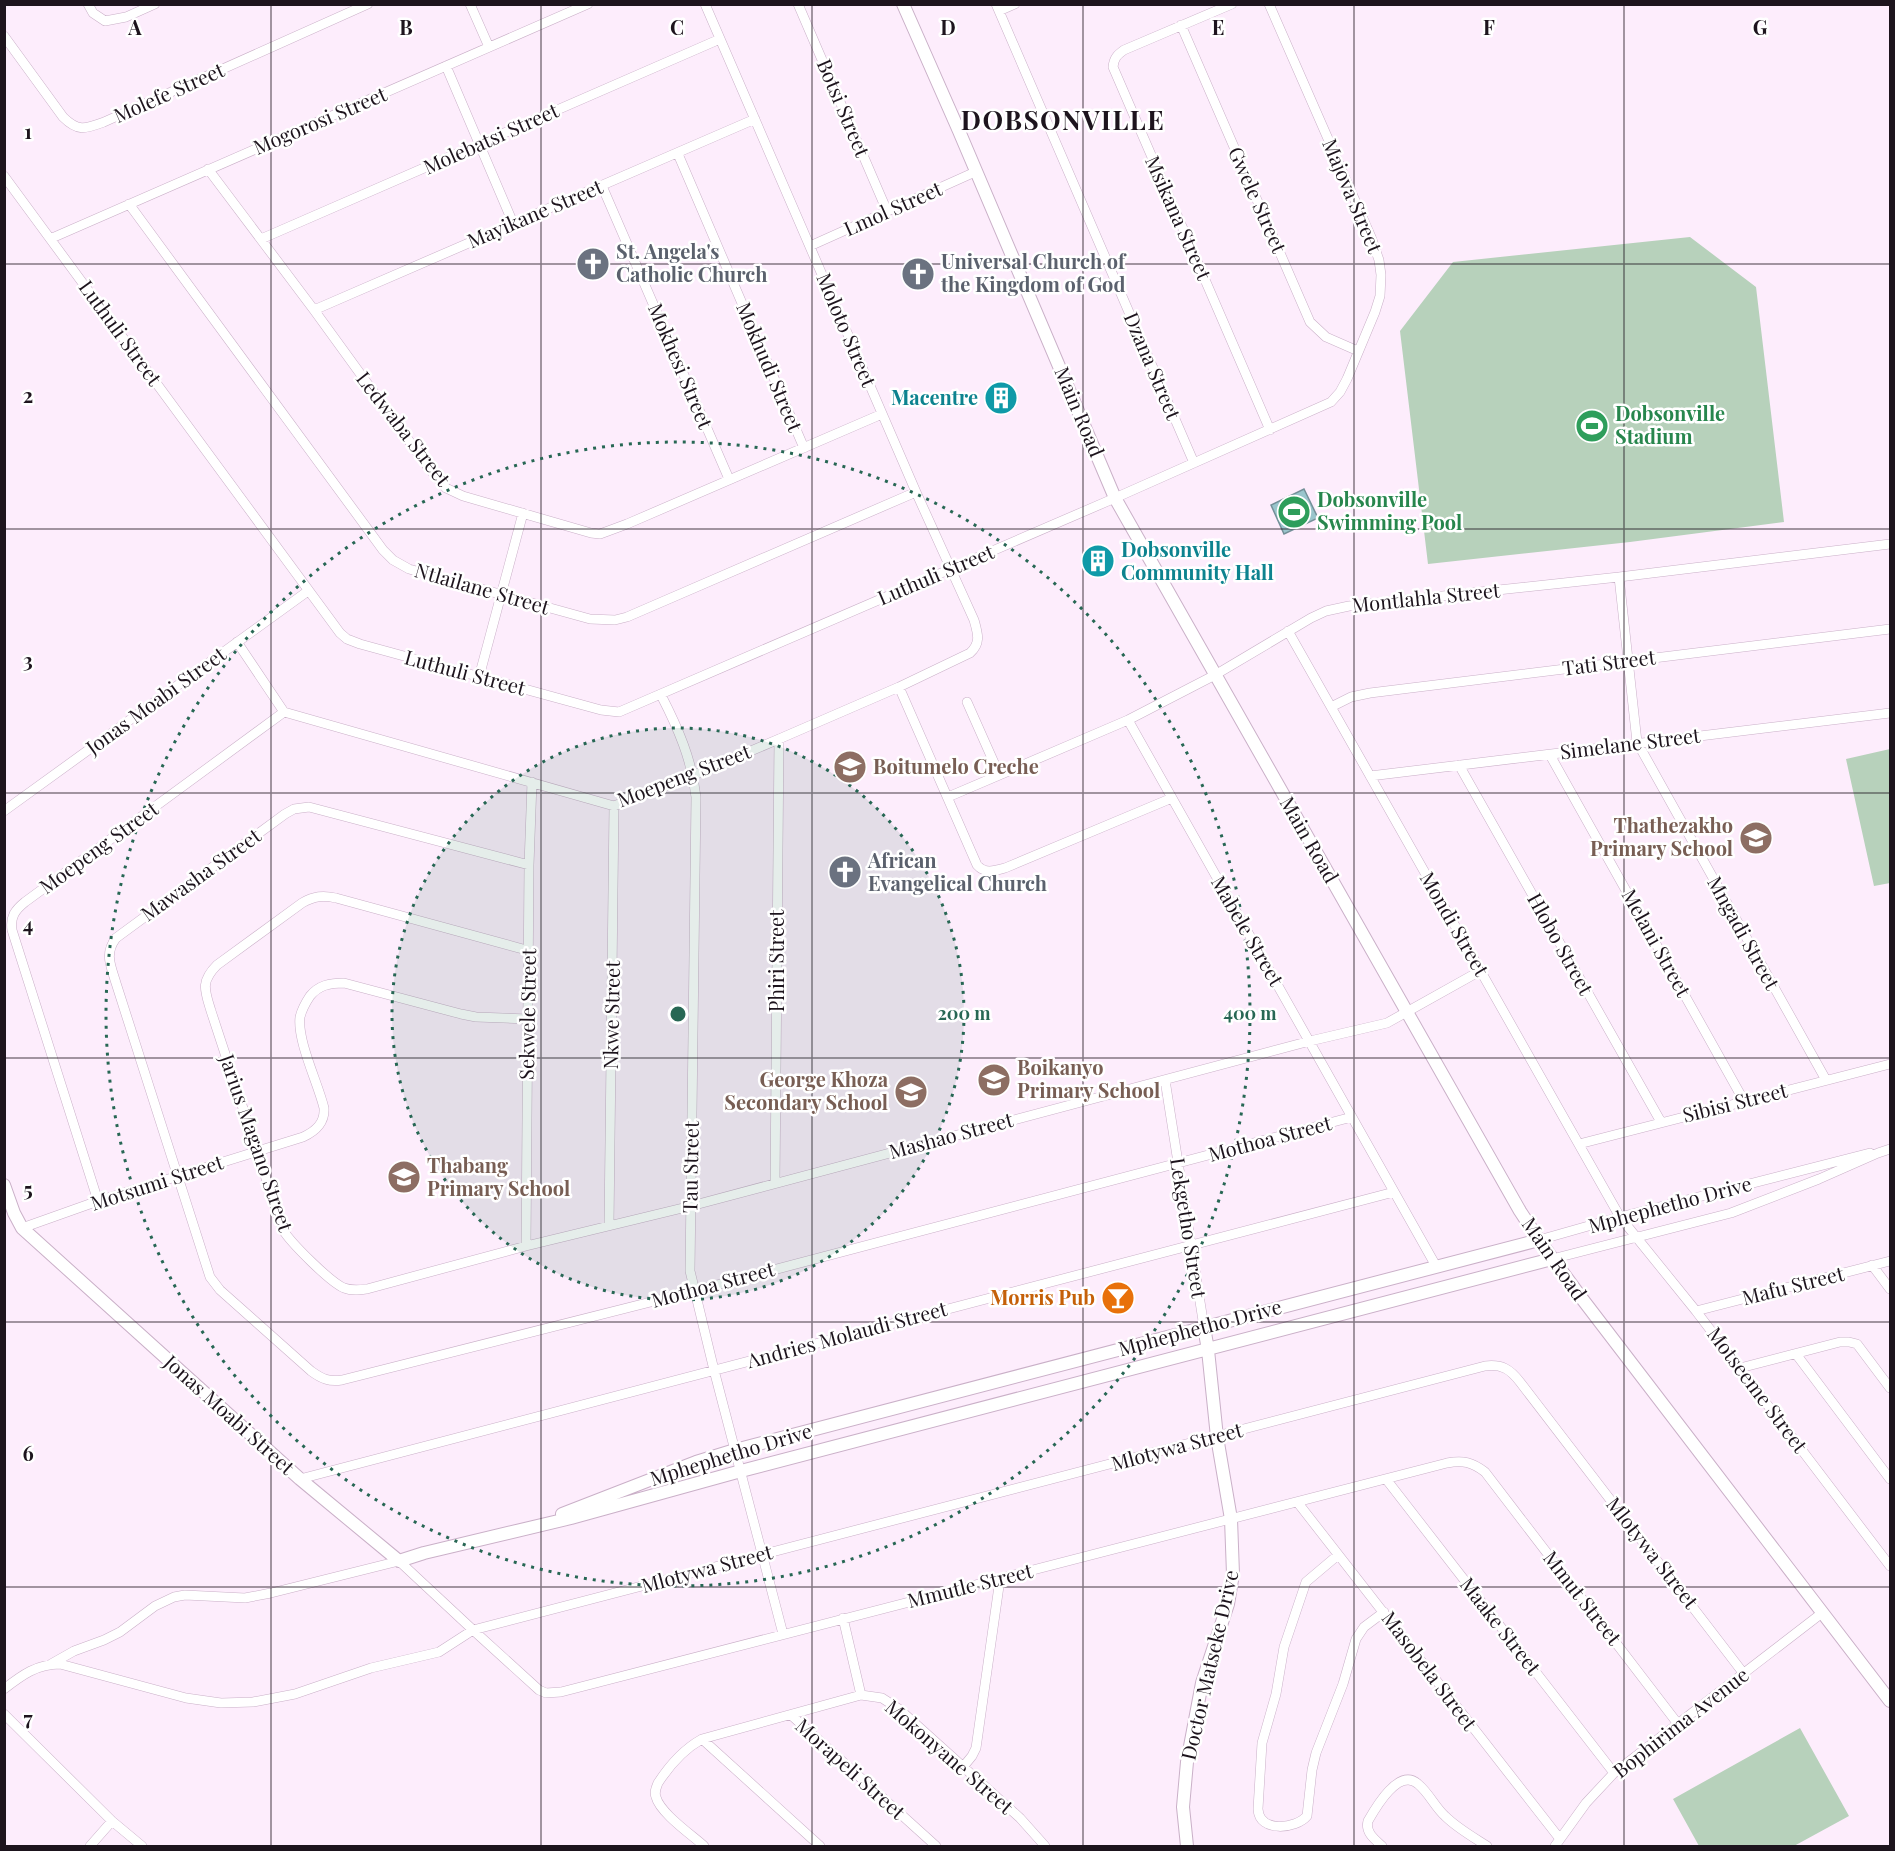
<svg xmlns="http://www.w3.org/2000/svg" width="1895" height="1851" viewBox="0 0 1895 1851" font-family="'Playfair Display',serif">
<rect width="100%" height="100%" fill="#fdedfc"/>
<!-- green -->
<path fill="#b7d1bb" d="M1690,237l66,50 28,235 -154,20 -202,22 -28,-233 53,-69z
M1890,749v134l-16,3 -28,-127z
M1800,1728l49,88 -55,30h-95l-26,-47z"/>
<!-- water -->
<path fill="#99c5cc" stroke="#749098" stroke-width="1.5" d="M1304,489l14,29 -34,16 -13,-29z"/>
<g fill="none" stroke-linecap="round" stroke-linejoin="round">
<defs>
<path id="minor" d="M88,4l5,9 12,8 21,-4 29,-13
M470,4l19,43
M798,4l89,207
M996,4l198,459
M1232,4l-108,46c-7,5 -10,8 -11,17l157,363
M999,11l16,-7
M1181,25l129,297 16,15 32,14
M4,36l59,81c15,15 22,12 41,5l264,-118
M446,66l67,157
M678,154l126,294
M208,169l106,141 114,157 18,21 17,8 128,37 9,1 27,-10 255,-110
M4,176l336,457 7,6 13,5 241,66 18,2 496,-214 216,-96 9,-10 7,-13 28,-67 5,-16 1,-21 -2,-15 -8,-23 -102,-233
M602,186l127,293
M129,204l254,346 10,10 16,9 181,50 25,1 12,-3 289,-125
M52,238l536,-234
M261,239l459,-200
M810,246l165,-74
M314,310l441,-191
M1619,577l18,165 189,338
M1288,631l332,586 76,94 194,255
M237,642l47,70 330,94 80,-31 85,-36 120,-52 71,-34c11,-10 8,-19 4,-33l-58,-128 -211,-488
M479,677l44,-164
M899,687l78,178c8,9 17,6 28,3l167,-70
M661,695c17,33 31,65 35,102l-6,474 24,99 69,264
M967,702l32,72
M1331,707l20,-10 19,-4 520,-64
M1128,720l308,546
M1550,755l194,346
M1459,765l202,357
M1370,776l520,-63
M948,797l180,-77 87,-45 96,-57 15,-7 23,-5 270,-29 271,-33
M4,811l304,-220
M529,865l-220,-58 -15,2 -9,5 -169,124c-12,16 -5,28 0,45l94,294 10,13 91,81c11,8 18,11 31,9l352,-89 658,-174
M530,951l-194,-53c-13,-3 -22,-2 -34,5l-85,62c-17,17 -12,26 -6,46l72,219c8,13 47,52 61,58 8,3 15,2 23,1l159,-43 165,-40 619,-165 77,-18 93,-52
M1165,1080l39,247
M1579,1144l311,-80
M775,1182l4,-443
M98,1201l-86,-271c-2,-13 3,-20 13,-28l259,-190
M609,1225l5,-419
M22,1228l76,-27 205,-64c13,-6 22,-14 21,-29 -6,-25 -27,-67 -24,-91 2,-8 6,-15 10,-21 9,-11 20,-13 34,-13l117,31 15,3 52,2
M1539,1240l81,-23 250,-64
M526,1246l3,-381 3,-83
M1552,1259l179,-46 88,-34 59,-26 12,-4
M1872,1265l18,24
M1696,1311l194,-50
M1796,1354l94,125
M1740,1368l100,-26h9l8,2 33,44
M300,1479l1094,-287
M1386,1479l228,294
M1298,1503l262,336
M1338,1555l-32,27 -22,65 -8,47 -14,49 -4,66c1,24 38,20 49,7l5,-46 4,-17 27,-69 13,-45 8,-12 20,-15
M843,1618l18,77
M51,1664l23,-13 30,-11 16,-8 35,-26 19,-9 11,-2 60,3 26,-5 128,-32 74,69 66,60 7,3 15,-1 886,-229c16,-3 25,-1 38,9l193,252
M4,1689c18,-14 33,-25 56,-25l126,34 35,5 32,-1 42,-8 76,-26 68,-16 34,-22 1012,-264c17,-2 25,3 35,16l224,292
M4,1714l108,107 30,25
M791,1715l145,131
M702,1739l118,107
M963,1767l9,-11 4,-8 24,-169
M90,1846l22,-25
M704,1846c-12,-11 -44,-33 -48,-49 -2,-5 0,-9 2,-14 11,-17 26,-34 44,-44l159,-44 21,3 17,11 121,109 25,28
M1382,1846c-8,-7 -17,-14 -14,-25 8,-14 31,-54 50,-37 11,9 17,23 27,32 12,12 28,21 42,30
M1555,1846l31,-43 28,-30 208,-160"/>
<path id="tertiary" d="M903,4l56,127 156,367 405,713 19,29 41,56 310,405
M4,1185l10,28 8,15 278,251 99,82 25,-8 147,-35 170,-47 811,-212
M562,1514l134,-52 39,-12 804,-210
M1187,1846l-4,-39 4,-45 15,-79 26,-79 5,-30 -2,-55 -14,-82 -9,-87 -4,-23"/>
</defs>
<!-- minor casing -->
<use href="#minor" stroke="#cab0c8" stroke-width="10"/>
<!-- tertiary casing -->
<use href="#tertiary" stroke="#cab0c8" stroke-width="14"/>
<!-- minor -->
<use href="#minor" stroke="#fff" stroke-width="9"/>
<!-- tertiary -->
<use href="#tertiary" stroke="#fff" stroke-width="12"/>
</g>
<!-- grid -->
<path fill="none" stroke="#1d141d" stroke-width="1.5" stroke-opacity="0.55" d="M271,4v1842M541,4v1842M812,4v1842M1083,4v1842M1354,4v1842M1624,4v1842M4,264h1886M4,529h1886M4,793h1886M4,1058h1886M4,1322h1886M4,1587h1886"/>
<!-- distance rings -->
<circle cx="678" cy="1014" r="286" fill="#276754" fill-opacity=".12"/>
<g fill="none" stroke="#276754" stroke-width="3" stroke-dasharray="3 6">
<circle cx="678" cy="1014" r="286"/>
<circle cx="678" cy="1014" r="572"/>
</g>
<!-- icons -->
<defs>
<symbol id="church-disc" viewBox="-11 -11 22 22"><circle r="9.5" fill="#6b7280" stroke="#fff"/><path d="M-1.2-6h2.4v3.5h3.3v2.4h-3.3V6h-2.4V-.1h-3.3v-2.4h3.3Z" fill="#fff"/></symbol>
<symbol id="building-disc" viewBox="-11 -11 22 22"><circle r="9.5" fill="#0f9aa8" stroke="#fff"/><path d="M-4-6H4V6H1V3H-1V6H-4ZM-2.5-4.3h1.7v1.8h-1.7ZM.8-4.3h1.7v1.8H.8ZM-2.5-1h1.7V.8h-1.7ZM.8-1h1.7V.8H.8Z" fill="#fff"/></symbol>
<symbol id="stadium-disc" viewBox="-11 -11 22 22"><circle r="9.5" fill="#2e9e5b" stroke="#fff"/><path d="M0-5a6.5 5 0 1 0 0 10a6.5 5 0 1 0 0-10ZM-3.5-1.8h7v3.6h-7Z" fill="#fff"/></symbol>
<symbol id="school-disc" viewBox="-11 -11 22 22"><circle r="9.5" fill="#8d6e63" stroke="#fff"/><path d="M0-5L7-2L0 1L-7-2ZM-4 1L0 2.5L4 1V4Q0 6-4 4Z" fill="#fff"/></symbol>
<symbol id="bar-disc" viewBox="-11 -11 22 22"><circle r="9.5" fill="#e8710a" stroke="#fff"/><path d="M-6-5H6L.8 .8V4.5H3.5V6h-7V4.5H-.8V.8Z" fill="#fff"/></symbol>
</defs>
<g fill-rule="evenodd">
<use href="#church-disc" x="574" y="245" width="38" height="38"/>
<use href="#church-disc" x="899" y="255" width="38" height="38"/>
<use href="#building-disc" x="982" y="379" width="38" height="38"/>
<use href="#stadium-disc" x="1573" y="407" width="38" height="38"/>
<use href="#stadium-disc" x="1275" y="493" width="38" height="38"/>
<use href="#building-disc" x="1079" y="542" width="38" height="38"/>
<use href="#school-disc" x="831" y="748" width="38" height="38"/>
<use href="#school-disc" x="1737" y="819" width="38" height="38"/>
<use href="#church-disc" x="826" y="853" width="38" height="38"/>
<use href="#school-disc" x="975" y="1061" width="38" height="38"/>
<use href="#school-disc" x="892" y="1073" width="38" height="38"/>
<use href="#school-disc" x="385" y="1158" width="38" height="38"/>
<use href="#bar-disc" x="1099" y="1279" width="38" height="38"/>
</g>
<g text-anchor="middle" stroke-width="5" stroke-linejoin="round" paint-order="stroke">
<!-- street labels -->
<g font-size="20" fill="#1d141d" stroke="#fff">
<text transform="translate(169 93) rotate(-24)" y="7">Molefe Street</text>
<text transform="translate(843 108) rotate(67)" y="7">Botsi Street</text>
<text transform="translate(320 121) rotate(-23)" y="7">Mogorosi Street</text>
<text transform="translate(491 139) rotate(-24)" y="7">Molebatsi Street</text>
<text transform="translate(1352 196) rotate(67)" y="7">Majova Street</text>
<text transform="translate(1257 200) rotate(66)" y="7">Gwele Street</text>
<text transform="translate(893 209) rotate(-24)" y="7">Lmol Street</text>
<text transform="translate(535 214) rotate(-23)" y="7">Mayikane Street</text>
<text transform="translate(1178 218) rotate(66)" y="7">Msikana Street</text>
<text transform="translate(846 330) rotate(67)" y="7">Moloto Street</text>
<text transform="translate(120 333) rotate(54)" y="7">Luthuli Street</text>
<text transform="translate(680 366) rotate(67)" y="7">Mokhesi Street</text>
<text transform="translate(1152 366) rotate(67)" y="7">Dzana Street</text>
<text transform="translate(769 367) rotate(67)" y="7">Mokhudi Street</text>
<text transform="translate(1079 412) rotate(67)" y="7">Main Road</text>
<text transform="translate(403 429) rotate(52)" y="7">Ledwaba Street</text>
<text transform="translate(936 575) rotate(-23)" y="7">Luthuli Street</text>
<text transform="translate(482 589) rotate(16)" y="7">Ntlailane Street</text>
<text transform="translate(1426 598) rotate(-6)" y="7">Montlahla Street</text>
<text transform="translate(1609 663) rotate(-7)" y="7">Tati Street</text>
<text transform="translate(465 673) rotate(15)" y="7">Luthuli Street</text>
<text transform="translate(156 701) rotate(-36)" y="7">Jonas Moabi Street</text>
<text transform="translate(1630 744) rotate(-7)" y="7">Simelane Street</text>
<text transform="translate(684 776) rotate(-21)" y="7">Moepeng Street</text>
<text transform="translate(1309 840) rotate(60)" y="7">Main Road</text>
<text transform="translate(99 848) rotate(-36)" y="7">Moepeng Street</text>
<text transform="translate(201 875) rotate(-36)" y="7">Mawasha Street</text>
<text transform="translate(1454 924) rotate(60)" y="7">Mondi Street</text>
<text transform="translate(1247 931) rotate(60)" y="7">Mabele Street</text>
<text transform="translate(1743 933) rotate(61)" y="7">Mngadi Street</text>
<text transform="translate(1656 943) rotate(61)" y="7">Melani Street</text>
<text transform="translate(1560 944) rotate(61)" y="7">Hlobo Street</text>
<text transform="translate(777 961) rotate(-90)" y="7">Phiri Street</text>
<text transform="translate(528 1014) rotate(-89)" y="7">Sekwele Street</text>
<text transform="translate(612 1015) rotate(-89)" y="7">Nkwe Street</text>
<text transform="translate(1735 1103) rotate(-14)" y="7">Sibisi Street</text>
<text transform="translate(951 1136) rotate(-15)" y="7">Mashao Street</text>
<text transform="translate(1270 1139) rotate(-15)" y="7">Mothoa Street</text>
<text transform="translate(256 1143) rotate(71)" y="7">Jarius Magano Street</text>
<text transform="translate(691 1167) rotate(-89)" y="7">Tau Street</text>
<text transform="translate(157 1183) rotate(-18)" y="7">Motsumi Street</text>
<text transform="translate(1670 1205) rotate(-15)" y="7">Mphephetho Drive</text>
<text transform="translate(1188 1228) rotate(81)" y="7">Lekgetho Street</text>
<text transform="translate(1554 1259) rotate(55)" y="7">Main Road</text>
<text transform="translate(713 1285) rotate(-15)" y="7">Mothoa Street</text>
<text transform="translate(1793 1286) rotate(-14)" y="7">Mafu Street</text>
<text transform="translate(1200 1328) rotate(-15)" y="7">Mphephetho Drive</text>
<text transform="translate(847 1335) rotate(-15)" y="7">Andries Molaudi Street</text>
<text transform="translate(1757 1390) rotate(53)" y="7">Motseeme Street</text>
<text transform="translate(229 1415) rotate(42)" y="7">Jonas Moabi Street</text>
<text transform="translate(1177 1447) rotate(-15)" y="7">Mlotywa Street</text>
<text transform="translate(731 1455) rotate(-17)" y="7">Mphephetho Drive</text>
<text transform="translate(1652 1553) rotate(52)" y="7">Mlotywa Street</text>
<text transform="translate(707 1569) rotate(-15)" y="7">Mlotywa Street</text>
<text transform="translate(970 1586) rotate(-14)" y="7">Mmutle Street</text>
<text transform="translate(1582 1598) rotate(52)" y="7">Mmut Street</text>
<text transform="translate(1500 1626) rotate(52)" y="7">Maake Street</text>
<text transform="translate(1210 1665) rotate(-77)" y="7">Doctor Matseke Drive</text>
<text transform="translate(1429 1671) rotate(53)" y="7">Masobela Street</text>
<text transform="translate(1681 1723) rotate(-38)" y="7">Bophirima Avenue</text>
<text transform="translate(949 1757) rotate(41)" y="7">Mokonyane Street</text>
<text transform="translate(850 1769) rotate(42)" y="7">Morapeli Street</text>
</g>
<!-- worship labels -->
<g font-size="20" font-weight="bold" fill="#5b616d" stroke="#fff" text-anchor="start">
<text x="616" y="259">St. Angela's<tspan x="616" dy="23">Catholic Church</tspan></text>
<text x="941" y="269">Universal Church of<tspan x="941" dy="23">the Kingdom of God</tspan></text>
<text x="868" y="868">African<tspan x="868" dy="23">Evangelical Church</tspan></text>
</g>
<!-- culture labels -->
<g font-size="20" font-weight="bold" fill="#0d838f" stroke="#fff" text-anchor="end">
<text x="978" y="405">Macentre</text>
<text x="1121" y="557" text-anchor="start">Dobsonville<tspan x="1121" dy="23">Community Hall</tspan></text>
</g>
<!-- leisure labels -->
<g font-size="20" font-weight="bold" fill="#27864d" stroke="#fff" text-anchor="start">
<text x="1615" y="421">Dobsonville<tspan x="1615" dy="23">Stadium</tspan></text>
<text x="1317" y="507">Dobsonville<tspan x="1317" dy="23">Swimming Pool</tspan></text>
</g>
<!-- education labels -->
<g font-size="20" font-weight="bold" fill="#785e54" stroke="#fff" text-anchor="start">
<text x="873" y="774">Boitumelo Creche</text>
<text x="1733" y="833" text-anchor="end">Thathezakho<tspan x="1733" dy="23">Primary School</tspan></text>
<text x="1017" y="1075">Boikanyo<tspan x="1017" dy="23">Primary School</tspan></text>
<text x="888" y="1087" text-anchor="end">George Khoza<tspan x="888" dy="23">Secondary School</tspan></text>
<text x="427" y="1173">Thabang<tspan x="427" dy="23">Primary School</tspan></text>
</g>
<!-- food labels -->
<g font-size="20" font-weight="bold" fill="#c56008" stroke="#fff" text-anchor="end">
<text x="1095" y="1305">Morris Pub</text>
</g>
<!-- district labels -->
<g font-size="26" font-weight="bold" letter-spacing="1.5" fill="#1d141d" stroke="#fff">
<text x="1063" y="130">DOBSONVILLE</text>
</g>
</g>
<g font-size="20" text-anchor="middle" font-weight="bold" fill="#1d141d" stroke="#fff" stroke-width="5" stroke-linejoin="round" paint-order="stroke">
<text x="135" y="35">A</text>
<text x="406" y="35">B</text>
<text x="677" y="35">C</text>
<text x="948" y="35">D</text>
<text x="1218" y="35">E</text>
<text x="1489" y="35">F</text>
<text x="1760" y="35">G</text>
<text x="28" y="139">1</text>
<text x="28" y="403">2</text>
<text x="28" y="668">3</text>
<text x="28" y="932">4</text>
<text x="28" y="1197">5</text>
<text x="28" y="1461">6</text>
<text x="28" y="1726">7</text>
</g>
<circle cx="678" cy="1014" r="9" fill="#276754" stroke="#fff" stroke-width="3"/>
<g font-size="18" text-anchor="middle" font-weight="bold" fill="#276754" stroke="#fff" stroke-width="5" stroke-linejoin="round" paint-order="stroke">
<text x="964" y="1020">200 m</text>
<text x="1250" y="1020">400 m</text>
</g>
<!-- border -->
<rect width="1895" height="1851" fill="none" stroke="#1d141d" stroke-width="12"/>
</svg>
